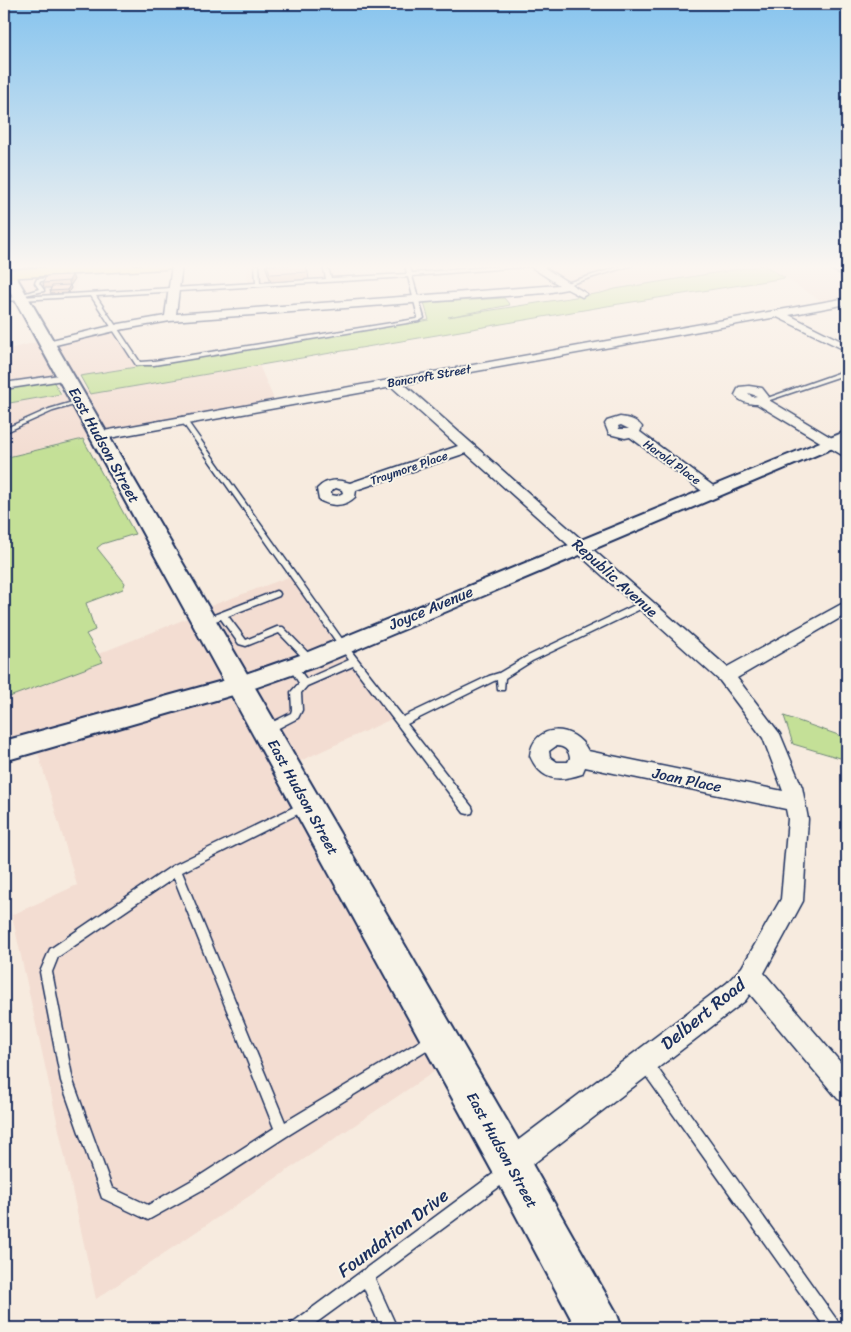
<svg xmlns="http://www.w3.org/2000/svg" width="851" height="1332" viewBox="0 0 851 1332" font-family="Sriracha,sans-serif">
<rect width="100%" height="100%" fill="#f7ebdf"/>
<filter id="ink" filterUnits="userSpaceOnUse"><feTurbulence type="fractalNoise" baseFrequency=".02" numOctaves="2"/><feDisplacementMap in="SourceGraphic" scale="10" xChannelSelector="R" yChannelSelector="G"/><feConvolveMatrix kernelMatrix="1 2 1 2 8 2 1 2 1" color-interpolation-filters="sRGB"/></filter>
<g filter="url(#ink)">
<!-- built -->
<path fill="#f3ddd2" d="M4,265h163l-85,5 -10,25 -68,4z
M246,265h91l5,14 -94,6z
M478,265h286l-179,30 -51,-29 -53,4z
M765,265h82v35l-21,4z
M112,328l29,38 -137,23v-39l42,-10 2,4z
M259,365l17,39 -214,39 -58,15v-54l82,-15 4,5z
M297,574l101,142 -111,51 166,292 -357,240 -84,-384 65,-30 -41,-139 -32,7v-54l98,-37 -4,-8 85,-34 30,-15z"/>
<!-- green -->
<path fill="#c4e097" stroke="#70887a" d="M764,265l21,13 -172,27 -523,89 -10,-18 349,-56 -5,-17 80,-5 6,7 -62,12 153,-24 14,-4z
M53,381l8,13 -57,10v-15z
M83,439l52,95 -33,10 -5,4 28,35 -2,6 -37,14 9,27 -9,4 17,28 -99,37v-241z
M784,716l63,22v22l-54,-16z"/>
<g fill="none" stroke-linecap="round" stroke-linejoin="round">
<defs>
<path id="service" d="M255,265h4l1,18 66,-4 -3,-14h4l4,13 76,-4 -2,-9h4l3,8 103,-8h20l-2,1 -121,10 12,42 -5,3 -265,44h-18l-45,-69 -87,5v-3l252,-15zM408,277l10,40 -2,2 -262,42 -14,1 -44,-66z
M545,265h8l-15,4 -2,-1z
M626,265h7l-66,20 -4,-1z
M847,265v2l-13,2 -2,-1z
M69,269l4,1 -4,9 -28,2 -2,2 5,7v1l-19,4 -2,-1 16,-5 -4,-6 2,-4 28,-2z
M847,370v4l-83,28 -5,-1z
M79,400l2,1v2l-28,8 -49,22v-4l45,-20z
M183,417l2,1 160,225 58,74 86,-41 10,-3 27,-16 115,-55 3,-1 4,3 -1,2 -115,55 -27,17 -1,12h-6l-1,-10 -3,1 -87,43 65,83 1,3 -1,3 -4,1 -4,-1 -111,-147 -46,20 -6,7 1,17 -4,8 -29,15 -3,1 -3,-1 -2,-3 2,-3 28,-14 1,-3 -1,-18 8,-9 -11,-17 1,-2h6l11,15 43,-19 -169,-241z
M276,591l3,1 1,2 -1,2 -51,20 18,24 31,-13h6l30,31 1,2 -1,2h-6l-28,-29 -33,13 -7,-2 -18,-25 -17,6 -4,-3 1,-2z
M304,802l4,1 1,3 -1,3 -126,63 103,250 145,-87 4,-2 4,2 2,4 -2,4 -151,93 -76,49 -63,35 -46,-22 -41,-117 -21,-109 10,-23 122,-83zM174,878l100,250 -73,47 -53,30 -36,-17 -39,-107 -21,-109 6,-15z
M646,1058l5,1 188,264 3,5h-17l-184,-259 -1,-5 1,-5z
M506,1166l5,2 2,5 -2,5 -136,101 22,49h-16l-17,-40 -55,40h-20l3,-5 209,-155z"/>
<path id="minor" d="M172,265h10l-6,49 383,-29 -31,-20h12l47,29 -5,3 -15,-8 -21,4 -376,28 -51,9 -72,17 -5,-3 1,-2 76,-18 46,-8z
M823,265h13l11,6v6z
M847,298v6l-58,11 58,29v7l-70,-34 -373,67 323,283 120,-66v13l-110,64 43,56 22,53 6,32 -5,82 -39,72 83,97v33l-9,-4 -88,-105 -5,7 -225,173 -10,4 -10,-4 -4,-10 4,-10 227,-171 15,-16 39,-68 7,-80 -2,-10 -201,-42 -3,7c-24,8 -41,7 -52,-18 3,-34 45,-32 58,-5l195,40 -20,-53 -43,-57 -254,-228 -110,37 -1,7c-10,10 -24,10 -36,3l-2,-11c9,-10 21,-10 33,-6l108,-37 -66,-59 -294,53 -6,-4 6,-4zM336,488l6,2 1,3 -6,3 -6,-1v-4zM556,746c8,0 13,4 14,12l-2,4h-11l-7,-5 -1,-6z
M66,374l4,1 2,2 -2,2 -66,10v-6z
M749,386l13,2 7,9 -2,2 80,48v9l-5,-1 -85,-51c-8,0 -17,-2 -22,-9l4,-8zM748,393l9,3 -5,1z
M620,417c9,1 17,3 22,10l-2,5 76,56 2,3 -2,3h-10l-76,-57 -5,1 -16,-4 -4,-10 2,-3zM621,425l8,4h-10l-1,-3z"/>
<path id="tertiary" d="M847,431v11l-530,224 -77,27 -236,68v-20l233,-64 66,-23z"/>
<path id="secondary" d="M4,265h5l2,3 513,882 92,162 6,16h-46l-80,-150 -492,-898z"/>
<path id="primary" d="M84,265h88l-2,3 -5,1 -161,9v-8z"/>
</defs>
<!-- service casing -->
<use href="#service" stroke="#1b2f5e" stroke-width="3"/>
<!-- minor casing -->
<use href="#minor" stroke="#1b2f5e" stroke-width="3"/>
<!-- tertiary casing -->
<use href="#tertiary" stroke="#1b2f5e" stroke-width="4"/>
<!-- secondary casing -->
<use href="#secondary" stroke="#1b2f5e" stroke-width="4"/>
<!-- primary casing -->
<use href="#primary" stroke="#1b2f5e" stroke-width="3"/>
<!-- service -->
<use href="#service" fill="#f7f3e8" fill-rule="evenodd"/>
<!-- minor -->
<use href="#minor" fill="#f7f3e8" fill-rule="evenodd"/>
<!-- tertiary -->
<use href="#tertiary" fill="#f7f3e8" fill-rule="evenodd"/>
<!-- secondary -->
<use href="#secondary" fill="#f7f3e8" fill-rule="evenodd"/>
<!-- primary -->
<use href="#primary" fill="#f7e281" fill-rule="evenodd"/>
</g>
<!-- wall -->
<path fill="#d4ada2" stroke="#1b2f5e" d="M265,265h40l3,7 1,7 -38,3z
M72,275l2,5 -4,6 1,2 -3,5 -17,1 -1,-3 1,-3h-7l-1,-5z"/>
<!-- shaded-wall -->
<path fill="#ad8d84" stroke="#1b2f5e" d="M72,275l2,5 -4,6 -1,-5z
M70,285l1,3 -3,5 -1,-3z"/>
<!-- building -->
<path fill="#f7c9bc" stroke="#1b2f5e" d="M267,265h38l3,7 -38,2z
M72,275l-3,6 -26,2 3,-7z
M70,285l-3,5 -17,1 2,-5z"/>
</g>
<!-- sky -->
<linearGradient id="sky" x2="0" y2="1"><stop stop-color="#87c4ee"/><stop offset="0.59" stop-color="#fbf6f1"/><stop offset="1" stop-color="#fbf6f1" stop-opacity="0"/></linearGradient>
<rect width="851" height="452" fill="url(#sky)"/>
<g text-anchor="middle" stroke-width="4" stroke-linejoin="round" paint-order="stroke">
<!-- far-street labels -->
<g font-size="12" fill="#1b2f5e" stroke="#f7f3e8">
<text transform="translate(429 376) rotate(-10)" y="4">Bancroft Street</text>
<text transform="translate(672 462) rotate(36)" y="4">Harold Place</text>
<text transform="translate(409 468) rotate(-19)" y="4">Traymore Place</text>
</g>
<!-- street labels -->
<g font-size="15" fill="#1b2f5e" stroke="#f7f3e8">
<text transform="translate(104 445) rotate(61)" y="5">East Hudson Street</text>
<text transform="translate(615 578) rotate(42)" y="5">Republic Avenue</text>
<text transform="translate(431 608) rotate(-23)" y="5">Joyce Avenue</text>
<text transform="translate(687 780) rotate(12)" y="5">Joan Place</text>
<text transform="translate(303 797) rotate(61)" y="5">East Hudson Street</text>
<text transform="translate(502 1150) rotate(61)" y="5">East Hudson Street</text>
</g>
<!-- near-street labels -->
<g font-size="18" fill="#1b2f5e" stroke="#f7f3e8">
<text transform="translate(703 1014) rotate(-39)" y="6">Delbert Road</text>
<text transform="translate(393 1233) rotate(-37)" y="6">Foundation Drive</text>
</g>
</g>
<!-- margin -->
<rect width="851" height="1332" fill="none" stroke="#f7f3e8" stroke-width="20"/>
<rect x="10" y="10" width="831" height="1312" fill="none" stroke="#1b2f5e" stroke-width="2" filter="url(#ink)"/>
</svg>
